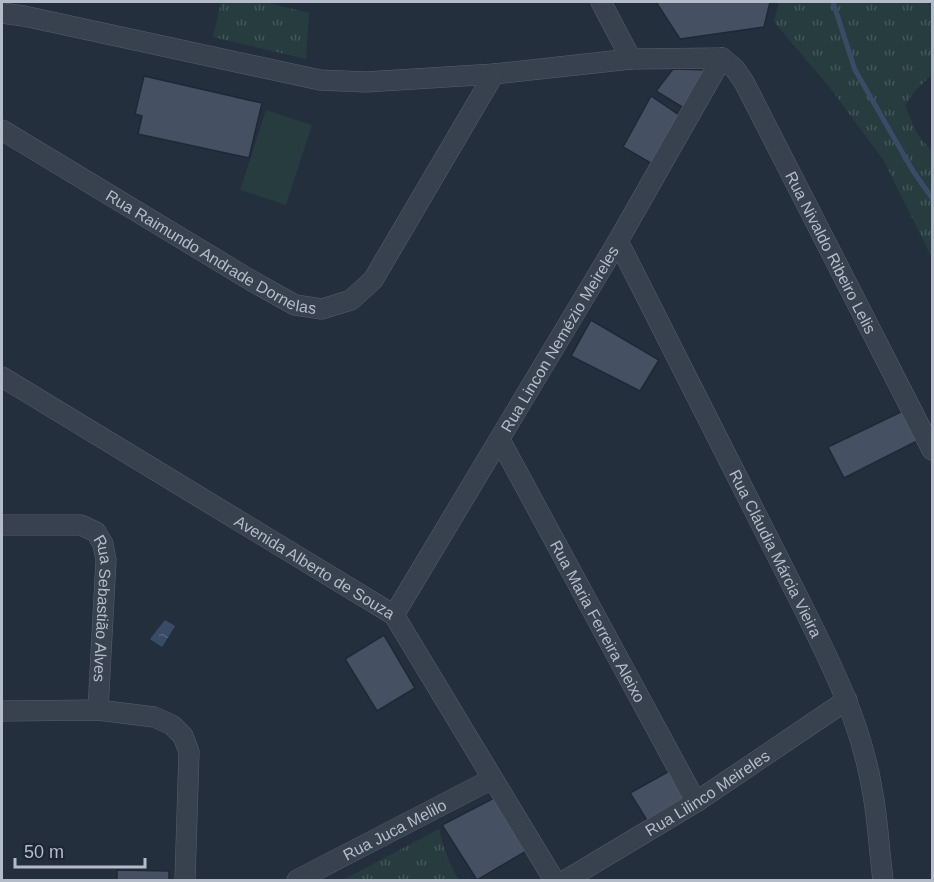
<svg xmlns="http://www.w3.org/2000/svg" width="934" height="882" viewBox="0 0 934 882" font-family="Arial,sans-serif">
<defs>
<pattern id="park-tufts" width="24" height="20" patternUnits="userSpaceOnUse" patternTransform="scale(1.5)"><rect width="24" height="20" fill="#263c3f"/><path d="M3 7l-1-3M5 7V3M7 7l1-3M15 17l-1-3M17 17v-4M19 17l1-3" fill="none" stroke="#435659"/></pattern>
<pattern id="water-ripples" width="26" height="14" patternUnits="userSpaceOnUse" patternTransform="scale(1.5)"><rect width="26" height="14" fill="#394c67"/><path d="M2 4q2-2 4 0t4 0M15 11q2-2 4 0t4 0" fill="none" stroke="#53647b"/></pattern>
</defs>
<rect width="100%" height="100%" fill="#242f3e"/>
<!-- green -->
<path fill="#263c3f" d="M266,110l46,15 -26,80 -46,-15z"/>
<!-- park -->
<path fill="url(#park-tufts)" d="M221,2h43l45,11 -3,46 -93,-22z
M779,2h148l5,5v67l-17,17 -10,15 12,27 15,19v106l-48,-97 -53,-72 -57,-67z
M439,829c4,17 10,36 20,51h-116z"/>
<!-- water -->
<path fill="url(#water-ripples)" d="M165,620l10,6 -13,21 -12,-8z"/>
<g fill="none" stroke-linecap="round" stroke-linejoin="round">
<!-- stream -->
<path stroke="#394c67" stroke-width="5" d="M833,2l22,68 58,101 19,27"/>
</g>
<!-- building -->
<path fill="#455162" stroke="#1f2835" stroke-width="1.5" d="M656,2h114l-6,25 -84,12z
M673,69l37,1 -23,40 -31,-19z
M144,76l118,27 -13,55 -111,-24 4,-18 -7,-2z
M651,96l31,21 -28,48 -31,-18z
M591,320l68,40 -19,31 -69,-35z
M905,410l16,29 -77,39 -16,-31z
M384,635l31,53 -38,23 -32,-52z
M673,769l16,30 -41,23 -18,-29z
M496,797l32,53 -51,30 -35,-55z
M117,870l52,1v9h-52z"/>
<g fill="none" stroke-linecap="round" stroke-linejoin="round">
<defs>
<g id="minor">
<path d="M601,2l30,57"/>
<path d="M2,13l22,3 296,64 46,2 128,-8 137,-15 91,-1"/>
<path id="s1" d="M722,58l13,11 9,13 188,368"/>
<path id="s2" d="M2,130l250,151 43,24 27,4 29,-9 22,-20 121,-206"/>
<path id="s3" d="M618,241l182,360c30,60 61,121 72,188 6,30 7,61 11,91"/>
<path id="s4" d="M2,377l392,238 160,265"/>
<path id="s5" d="M500,440l196,362"/>
<path id="s6" d="M2,525h79l15,7 7,12 3,16 -8,150"/>
<path id="s7" d="M394,615l224,-374 104,-183"/>
<path d="M2,711l96,-1 56,7 18,8 11,11 6,16 -4,128"/>
<path id="s8" d="M297,880l195,-101"/>
<path id="s9" d="M566,880l130,-78 151,-102"/>
</g>
</defs>
<!-- minor casing -->
<use href="#minor" stroke="#565f6c" stroke-width="21"/>
<!-- minor -->
<use href="#minor" stroke="#38414e" stroke-width="20"/>
</g>
<g text-anchor="middle" stroke-width="5" stroke-linejoin="round" paint-order="stroke">
<!-- street labels -->
<g font-size="16" fill="#b4bcc9" stroke="#1d2633">
<text dy="6" stroke="none"><textPath href="#s2" startOffset="243">Rua Raimundo Andrade Dornelas</textPath></text>
<text dy="6" stroke="none"><textPath href="#s1" startOffset="224">Rua Nivaldo Ribeiro Lelis</textPath></text>
<text dy="6" stroke="none"><textPath href="#s7" startOffset="322">Rua Lincon Nemézio Meireles</textPath></text>
<text dy="6" stroke="none"><textPath href="#s3" startOffset="350">Rua Cláudia Márcia Vieira</textPath></text>
<text dy="6" stroke="none"><textPath href="#s4" startOffset="366">Avenida Alberto de Souza</textPath></text>
<text dy="6" stroke="none"><textPath href="#s6" startOffset="174">Rua Sebastião Alves</textPath></text>
<text dy="6" stroke="none"><textPath href="#s5" startOffset="206">Rua Maria Ferreira Aleixo</textPath></text>
<text dy="6" stroke="none"><textPath href="#s9" startOffset="166">Rua Lilinco Meireles</textPath></text>
<text dy="6" stroke="none"><textPath href="#s8" startOffset="110">Rua Juca Melilo</textPath></text>
</g>
</g>
<!-- border -->
<rect width="934" height="882" fill="none" stroke="#b4bcc9" stroke-width="6"/>
<!-- scale -->
<path d="M15 858v9h130v-9" fill="none" stroke="#b4bcc9" stroke-width="3"/>
<text x="24" y="858" font-size="18" fill="#b4bcc9" stroke="#1d2633" stroke-width="4.5" paint-order="stroke">50 m</text>
</svg>
